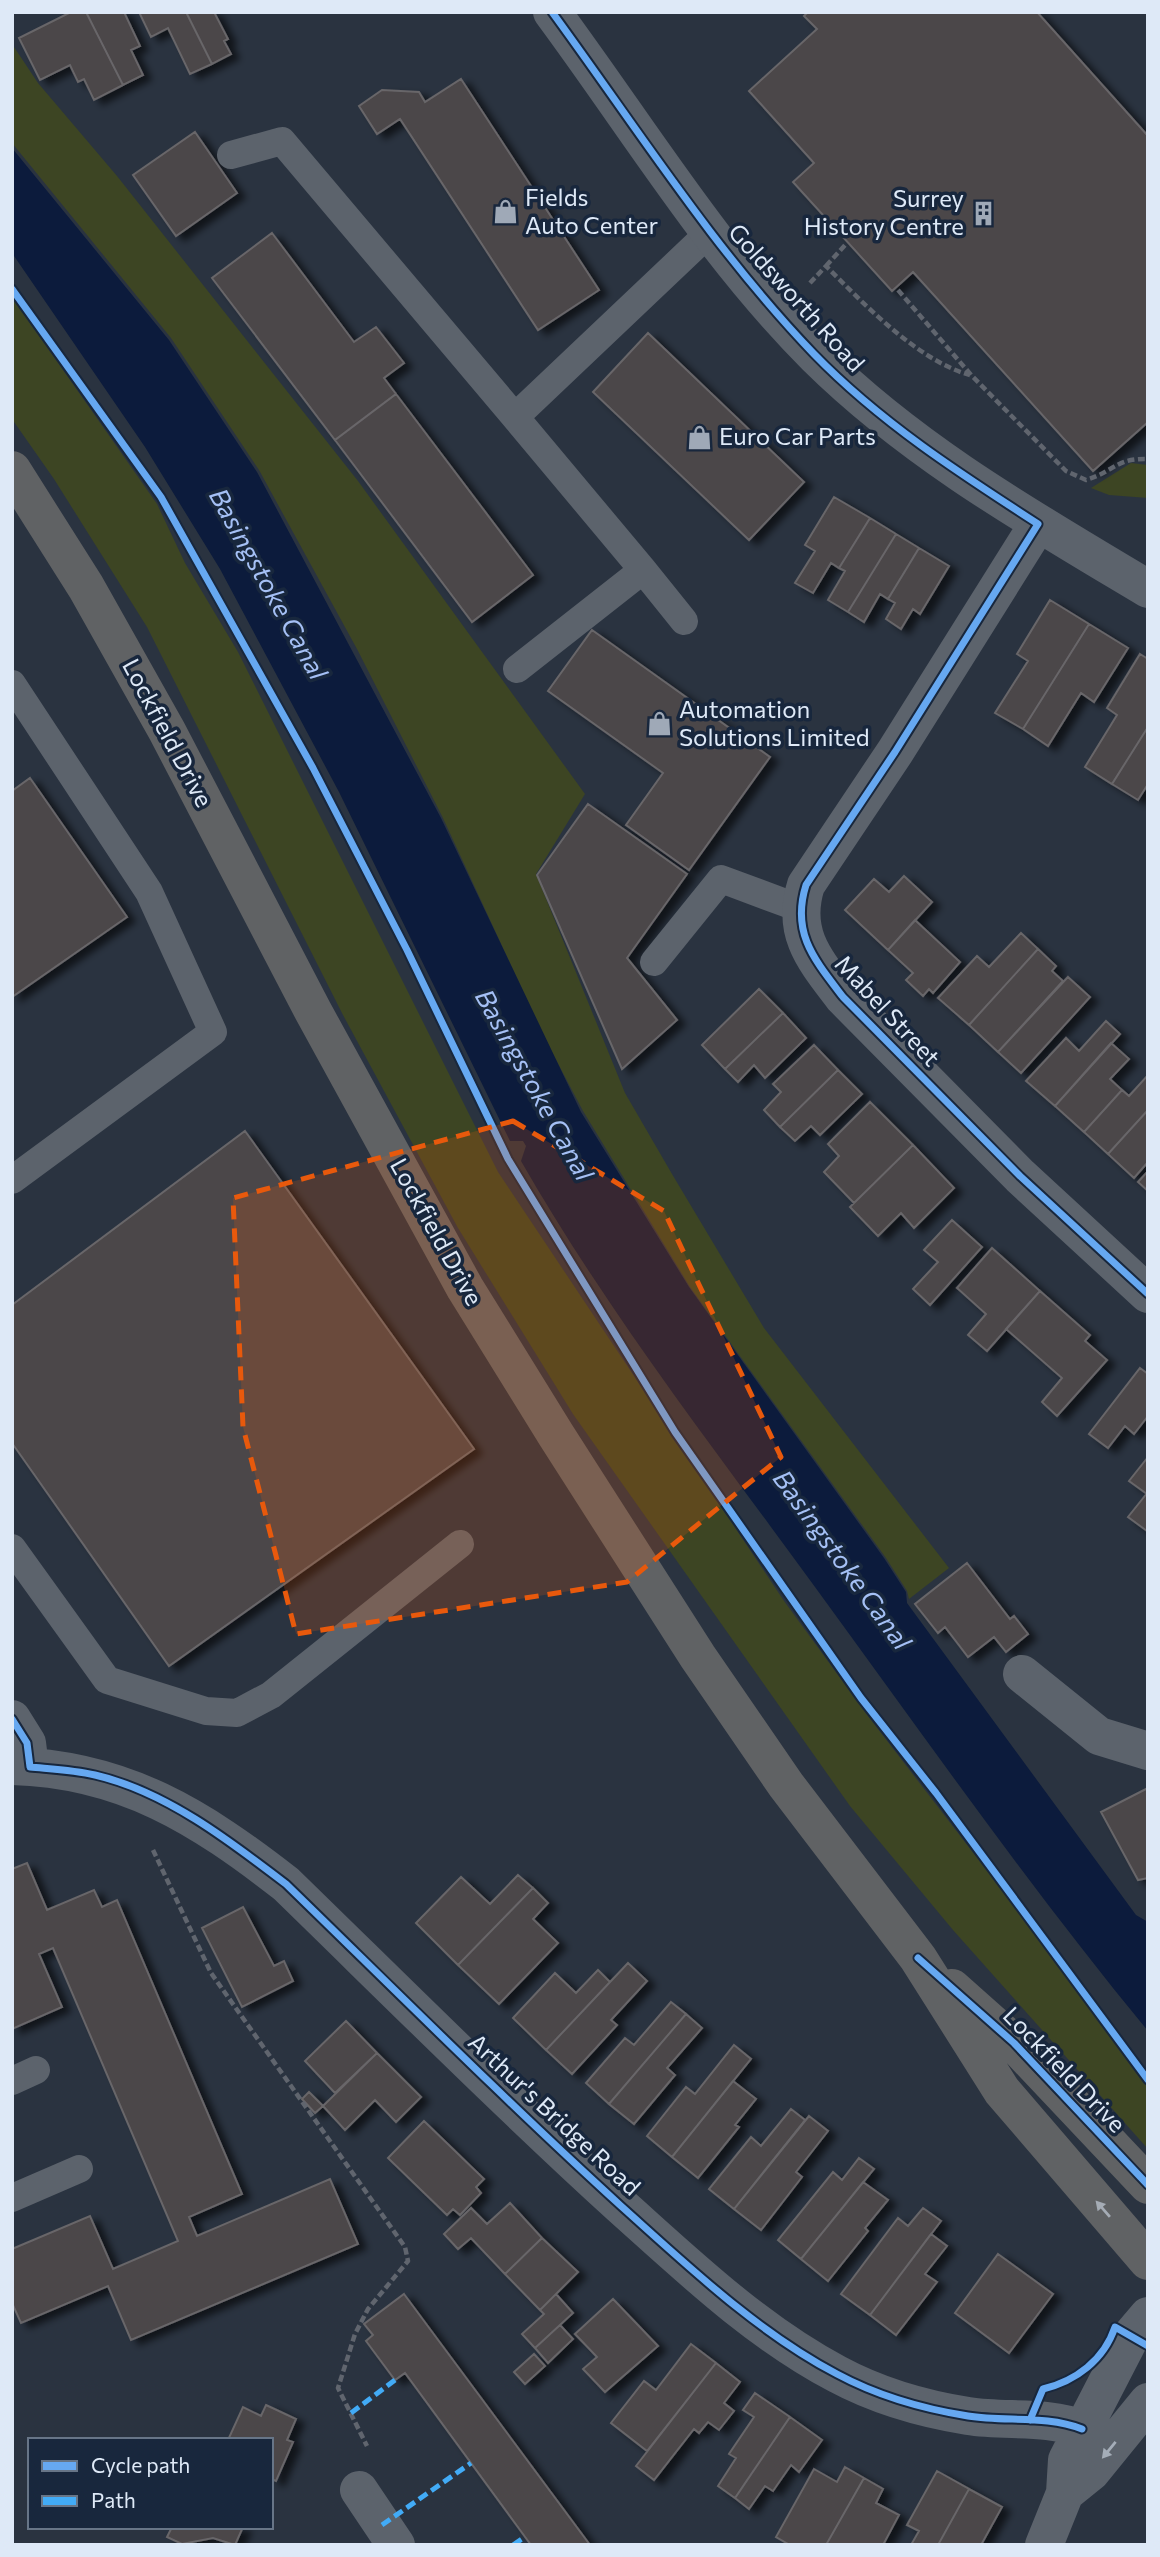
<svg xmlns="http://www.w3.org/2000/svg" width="1160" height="2557" viewBox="0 0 1160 2557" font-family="Commissioner,sans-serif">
<defs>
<filter id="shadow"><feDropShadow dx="8" dy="4.5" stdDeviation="3.5" flood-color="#0009"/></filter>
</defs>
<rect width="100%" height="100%" fill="#2a3340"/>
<!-- green -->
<path fill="#3d4523" d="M12,44l26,39 79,93 241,305 227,313 -49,80 89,219 47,81 92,154 185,240 -40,31 -2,-8 -21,-33 -196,-271 -107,-176 -39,-74 -102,-221 -85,-167 -98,-179 -88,-132 -159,-195z
M12,297l145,207 28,59 53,89 260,520 286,429 84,115 280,364v69l-195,-219 -103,-124 -277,-392 -115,-186 -115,-213 -196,-388 -93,-148 -42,-60z
M1131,463l17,2v33l-39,-3 -18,-7z"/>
<!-- water -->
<path fill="#0c1b3c" d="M12,148l157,192 88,132 184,346 140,294 108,175 195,271 22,34 1,11 229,312 12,7v109c-118,-143 -224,-295 -333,-444 -102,-140 -208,-276 -294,-426l5,-15 -3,-5h-13l-171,-349 -119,-223 -75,-122 -133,-194z"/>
<!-- building -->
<path fill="#4b4648" stroke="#686669" stroke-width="2" filter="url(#shadow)" d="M71,12h15l37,73 -29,15 -10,-21 -6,3 -8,-17 -30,15 -21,-42z
M86,12h38l16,34 -9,4 12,25 -20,10z
M139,12h47l26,52 -22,10 -22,-46 -17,9z
M186,12h28l14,27 -4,2 7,13 -19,10z
M808,12h229l111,124v286l-55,49 -180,-199 -21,19 -99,-109 21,-19 -65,-72 68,-62 -13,-13z
M461,79l138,211 -61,40 -138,-211 -23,15 -18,-28 23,-16 37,2 6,10z
M195,132l42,61 -61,43 -43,-61z
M272,233l82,109 22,-15 28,36 -20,15 12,16 -61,46 -123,-162z
M648,333l156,149 -55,58 -156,-148z
M396,394l137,181 -61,47 -137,-182z
M834,497l36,21 -31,50 -8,-5 -18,30 -18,-10 20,-32 -10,-6z
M870,518l26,16 -48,78 -20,-12 17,-29 -6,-3z
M896,534l23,14 -31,51 -8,-5 -16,28 -16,-10z
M919,548l30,18 -29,48 -7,-5 -12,20 -15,-10 9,-16 -7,-4z
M1050,600l39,24 -66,105 -28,-16 33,-52 -11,-7z
M1089,624l39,24 -34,54 -13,-9 -33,53 -25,-17z
M592,630l178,127 -81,113 -63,-45 37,-52 -115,-82z
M1140,654l8,5v68l-36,57 -27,-17 32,-52 -10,-7z
M1148,727v57l-10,16 -26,-16z
M30,778l97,139 -115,80v-206z
M588,804l99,70 -60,84 50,62 -55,49 -85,-194z
M904,876l28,26 -44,48 -43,-40 29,-31 15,13z
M915,920l45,42 -27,31 -4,-4 -6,7 -17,-16 7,-7 -25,-23z
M1021,933l17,16 -69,76 -31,-27 39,-42 12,11z
M1038,949l18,17 -4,5 11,10 -65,71 -29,-27z
M1068,977l22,20 -69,76 -23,-21z
M759,989l24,24 -58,56 -23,-24z
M783,1013l23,25 -41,40 -11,-13 -16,17 -13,-13z
M1106,1021l14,13 -65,72 -29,-25 40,-43 13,13z
M1111,1043l18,16 -19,20 12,11 -38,42 -29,-26z
M814,1045l24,25 -58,57 -16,-17 17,-18 -8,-8z
M838,1070l24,24 -42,41 -9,-9 -16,15 -15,-14z
M1148,1075v35l-40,44 -24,-22 38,-42 7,6z
M870,1102l43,43 -59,58 -30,-31 15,-16 -11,-12z
M1148,1110v52l-14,16 -26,-24z
M245,1131l229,318 -305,217 -157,-223v-138z
M913,1145l41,43 -40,40 -13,-15 -23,23 -28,-29z
M1148,1171v20l-10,-9z
M952,1220l30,27 -52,58 -17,-16 25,-27 -14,-12z
M992,1248l48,43 -53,60 -19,-16 18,-21 -29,-26z
M1040,1291l50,44 -5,6 22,19 -50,56 -15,-14 20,-24 -56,-49z
M1140,1368l8,6v42l-14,18 -9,-8 -17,22 -19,-14z
M1148,1457v35l-1,2 -18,-13z
M1148,1492v38l-1,1 -19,-14z
M967,1563l43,56 4,-3 14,18 -22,18 -12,-15 -26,20 -23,-30 -7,6 -23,-29z
M1148,1788v90l-10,2 -37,-68z
M27,1863l20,47 47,-20 8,17 15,-7 125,294 -53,23 8,19 133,-57 28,65 -227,96 -23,-54 -87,37 -9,-20v-54l78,-33 23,53 65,-28 -125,-293 -14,6 23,53 -50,22v-160z
M518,1875l15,13 -75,77 -42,-42 45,-46 29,27z
M533,1888l15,15 -15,16 25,24 -59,61 -41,-39z
M243,1907l31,59 10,-5 9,20 -51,26 -40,-79z
M628,1963l19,18 -36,39 6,5 -45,49 -26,-24z
M598,1970l12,12 -64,68 -33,-32 42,-45 21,20z
M671,2002l15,12 -77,90 -23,-21 39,-45 9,7z
M686,2014l16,14 -35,40 8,7 -41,49 -25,-20z
M346,2021l31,32 -42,40 -30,-32z
M734,2045l17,14 -79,98 -25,-21 39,-49 9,7z
M377,2053l44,44 -25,25 -21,-22 -30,30 -22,-24z
M733,2081l23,18 -21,26 4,2 -41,51 -26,-21z
M309,2092l14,14 -8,7 -13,-14z
M791,2109l14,11 -71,89 -25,-20 42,-52 10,9z
M809,2116l19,15 -32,41 6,5 -41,53 -27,-21z
M424,2121l60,58 -8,8 5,6 -21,22 -7,-6 -6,6 -59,-57z
M859,2158l15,11 -73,90 -23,-19 55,-68 9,8z
M863,2182l25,18 -23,28 3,3 -40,50 -27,-22z
M510,2203l32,35 -37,36 -34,-36 -13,11 -14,-15 27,-26 16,16z
M923,2208l18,13 -71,94 -29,-21 57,-76 10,8z
M931,2234l16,12 -22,28 12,8 -41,53 -26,-20z
M542,2238l36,34 -38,38 -35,-36z
M998,2254l55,40 -44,59 -54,-40z
M404,2294l186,251h-59l-126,-172 -10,7 -29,-39 7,-6 -9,-11z
M556,2294l17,19 -38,35 -13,-14 22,-20 -4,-4z
M613,2299l45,47 -53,46 -22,-23 14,-12 -22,-23z
M560,2325l13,14 -25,24 -13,-15z
M691,2344l25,19 -69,88 -36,-28 33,-42 12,9z
M534,2354l11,12 -20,18 -11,-12z
M716,2363l24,19 -16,21 10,8 -15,19 -11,-8 -9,11 -5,-4 -40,51 -18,-14z
M755,2393l35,24 -55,81 -17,-12 18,-28 -7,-4 25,-37 -11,-7z
M266,2405l30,14 -9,21 6,2 -17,39 -5,-2v-39h-43l15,-33 18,9z
M790,2417l32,23 -23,32 -8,-7 -18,26 -8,-5 -16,23 -14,-11z
M845,2467l19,11 -38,67h-36l-14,-8 38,-68 23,13z
M937,2471l32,18 -31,56h-27l8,-14 -12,-6z
M864,2478l19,11 -7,14 23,12 -16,30h-57z
M969,2489l33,18 -21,38h-43z
M172,2527h71l-8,18 -22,-7 -31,6 -15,-7z"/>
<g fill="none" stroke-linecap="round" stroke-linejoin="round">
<!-- path -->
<path stroke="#60656e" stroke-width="4.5" stroke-dasharray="7 3.5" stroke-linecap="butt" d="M826,266l21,-23
M810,283l16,-17c37,37 92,95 144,109
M898,290l74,86 94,95 20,9c29,-9 30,-22 62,-21
M153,1850l58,123 194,274 3,14 -40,48 -13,25 -17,54 29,58"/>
<!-- service -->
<path stroke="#5c636c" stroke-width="28" d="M231,155l51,-14 233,276
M643,570l41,51
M517,669l126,-99 -128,-153 195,-185
M12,684l137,208 64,140 -201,148
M654,962l67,-83 78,29
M12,1548l95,132 99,31 31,2 34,-18 189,-151
M12,2081l24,-11
M12,2198l67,-29"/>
<!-- minor -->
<path stroke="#5c636c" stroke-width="38" d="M552,12c86,116 161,241 264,344 97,96 215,163 332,233
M1038,524l-143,228 -89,133c-15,48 8,74 37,112l177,179 128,118
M1022,1674l77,62 49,15
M12,1719l15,24 3,24
M12,1766c112,3 188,51 274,118 111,108 221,218 335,322 67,60 136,126 216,168 39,21 87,35 131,42 38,6 78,-1 114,13
M359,2490l37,55
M1065,2493l26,-21 57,-70
M1044,2545l21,-52 2,-33 64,-124 17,-20"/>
<!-- primary -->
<path stroke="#606264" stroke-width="38" d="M12,470l74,117 81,144 146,280 152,277 91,147 142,222 88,128 132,173 84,133 146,170
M952,1988l62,55 134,142"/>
<!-- quiet -->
<path stroke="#42abf6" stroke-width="5" stroke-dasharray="10 5" stroke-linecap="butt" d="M351,2413l44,-33
M382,2525l89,-62
M513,2545l12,-8"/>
<defs>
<path id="cycleway" d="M552,12c85,116 162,238 262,342 66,68 145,119 224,170l-143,228 -89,133c-15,48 8,74 37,112l177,179 128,118
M12,289l149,208 152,271 94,182 101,209 167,273 186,266 75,95 212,287
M12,1719l15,24 3,24c21,2 44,3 65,8 70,16 135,66 191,109 111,108 221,218 335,322 67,60 136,126 216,168 39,21 87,35 131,42 38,6 78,-1 114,13
M918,1958l96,85 134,142
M1030,2420l13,-31c33,-8 61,-29 72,-62l33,19"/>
</defs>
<!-- cycleway casing -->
<use href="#cycleway" stroke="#18273d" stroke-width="11"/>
<!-- cycleway -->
<use href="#cycleway" stroke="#66a8f1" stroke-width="7"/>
</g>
<!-- one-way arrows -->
<defs><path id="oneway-solid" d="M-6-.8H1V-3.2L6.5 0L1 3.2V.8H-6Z" transform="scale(1.75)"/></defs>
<use fill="#a5acb5" href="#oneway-solid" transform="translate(1103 2209) rotate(-131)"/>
<use fill="#a4adb8" href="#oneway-solid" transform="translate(1109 2450) rotate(129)"/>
<!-- marked area -->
<path fill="#e8590c" fill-opacity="0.2" stroke="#e8590c" stroke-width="5" stroke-dasharray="14 9" stroke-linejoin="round" d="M513,1121l151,90 117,246 -154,125 -331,52 -53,-207 -10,-229z"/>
<!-- icons -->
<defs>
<symbol id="shop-bare" viewBox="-9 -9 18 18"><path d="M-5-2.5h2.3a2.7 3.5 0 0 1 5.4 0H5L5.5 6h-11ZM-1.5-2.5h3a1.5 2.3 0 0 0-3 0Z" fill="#9fa9b7" stroke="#18273d" stroke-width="2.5" paint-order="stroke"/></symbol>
<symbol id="building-bare" viewBox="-9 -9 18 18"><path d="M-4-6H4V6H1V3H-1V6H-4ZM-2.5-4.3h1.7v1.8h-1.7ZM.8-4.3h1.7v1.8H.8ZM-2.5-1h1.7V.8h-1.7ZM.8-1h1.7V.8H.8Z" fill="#9fa9b7" stroke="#18273d" stroke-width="2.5" paint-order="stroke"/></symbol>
</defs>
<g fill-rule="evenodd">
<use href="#shop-bare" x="488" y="194" width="35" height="35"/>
<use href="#building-bare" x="966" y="196" width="35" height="35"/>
<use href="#shop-bare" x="682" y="420" width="35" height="35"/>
<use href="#shop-bare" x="642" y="706" width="35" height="35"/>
</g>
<g text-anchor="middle" stroke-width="7" stroke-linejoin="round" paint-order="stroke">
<!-- poi labels -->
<g font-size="24" fill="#dee9f7" stroke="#18273d" text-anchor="start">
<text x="525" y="206">Fields<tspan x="525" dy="28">Auto Center</tspan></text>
<text x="964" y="207" text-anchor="end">Surrey<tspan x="964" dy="28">History Centre</tspan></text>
<text x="719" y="445">Euro Car Parts</text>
<text x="679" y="718">Automation<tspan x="679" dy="28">Solutions Limited</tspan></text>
</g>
<!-- street labels -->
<g font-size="24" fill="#dee9f7" stroke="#18273d">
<text transform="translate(796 298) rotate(48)" y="8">Goldsworth Road</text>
<text transform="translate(167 733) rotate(62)" y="8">Lockfield Drive</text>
<text transform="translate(887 1011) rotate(47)" y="8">Mabel Street</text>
<text transform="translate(436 1232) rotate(61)" y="8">Lockfield Drive</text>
<text transform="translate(1064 2070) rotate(46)" y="8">Lockfield Drive</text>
<text transform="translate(554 2115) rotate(43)" y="8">Arthur's Bridge Road</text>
</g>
<!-- water labels -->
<g font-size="26" font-style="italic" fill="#a5c0f5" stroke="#18273d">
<text transform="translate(268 584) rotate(61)" y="9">Basingstoke Canal</text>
<text transform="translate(534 1085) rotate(61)" y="9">Basingstoke Canal</text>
<text transform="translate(842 1560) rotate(54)" y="9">Basingstoke Canal</text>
</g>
</g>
<!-- border -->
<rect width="1160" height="2557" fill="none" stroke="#dee9f7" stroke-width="28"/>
<!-- legend -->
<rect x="28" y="2438" width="245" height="91" fill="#18273d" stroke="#677587" stroke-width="2"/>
<rect x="42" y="2461" width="35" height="10" fill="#66a8f1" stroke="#677587" stroke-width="2"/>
<text x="91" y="2473" font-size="21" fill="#dee9f7">Cycle path</text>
<rect x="42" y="2496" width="35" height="10" fill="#42abf6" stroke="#677587" stroke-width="2"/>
<text x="91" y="2508" font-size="21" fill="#dee9f7">Path</text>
</svg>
